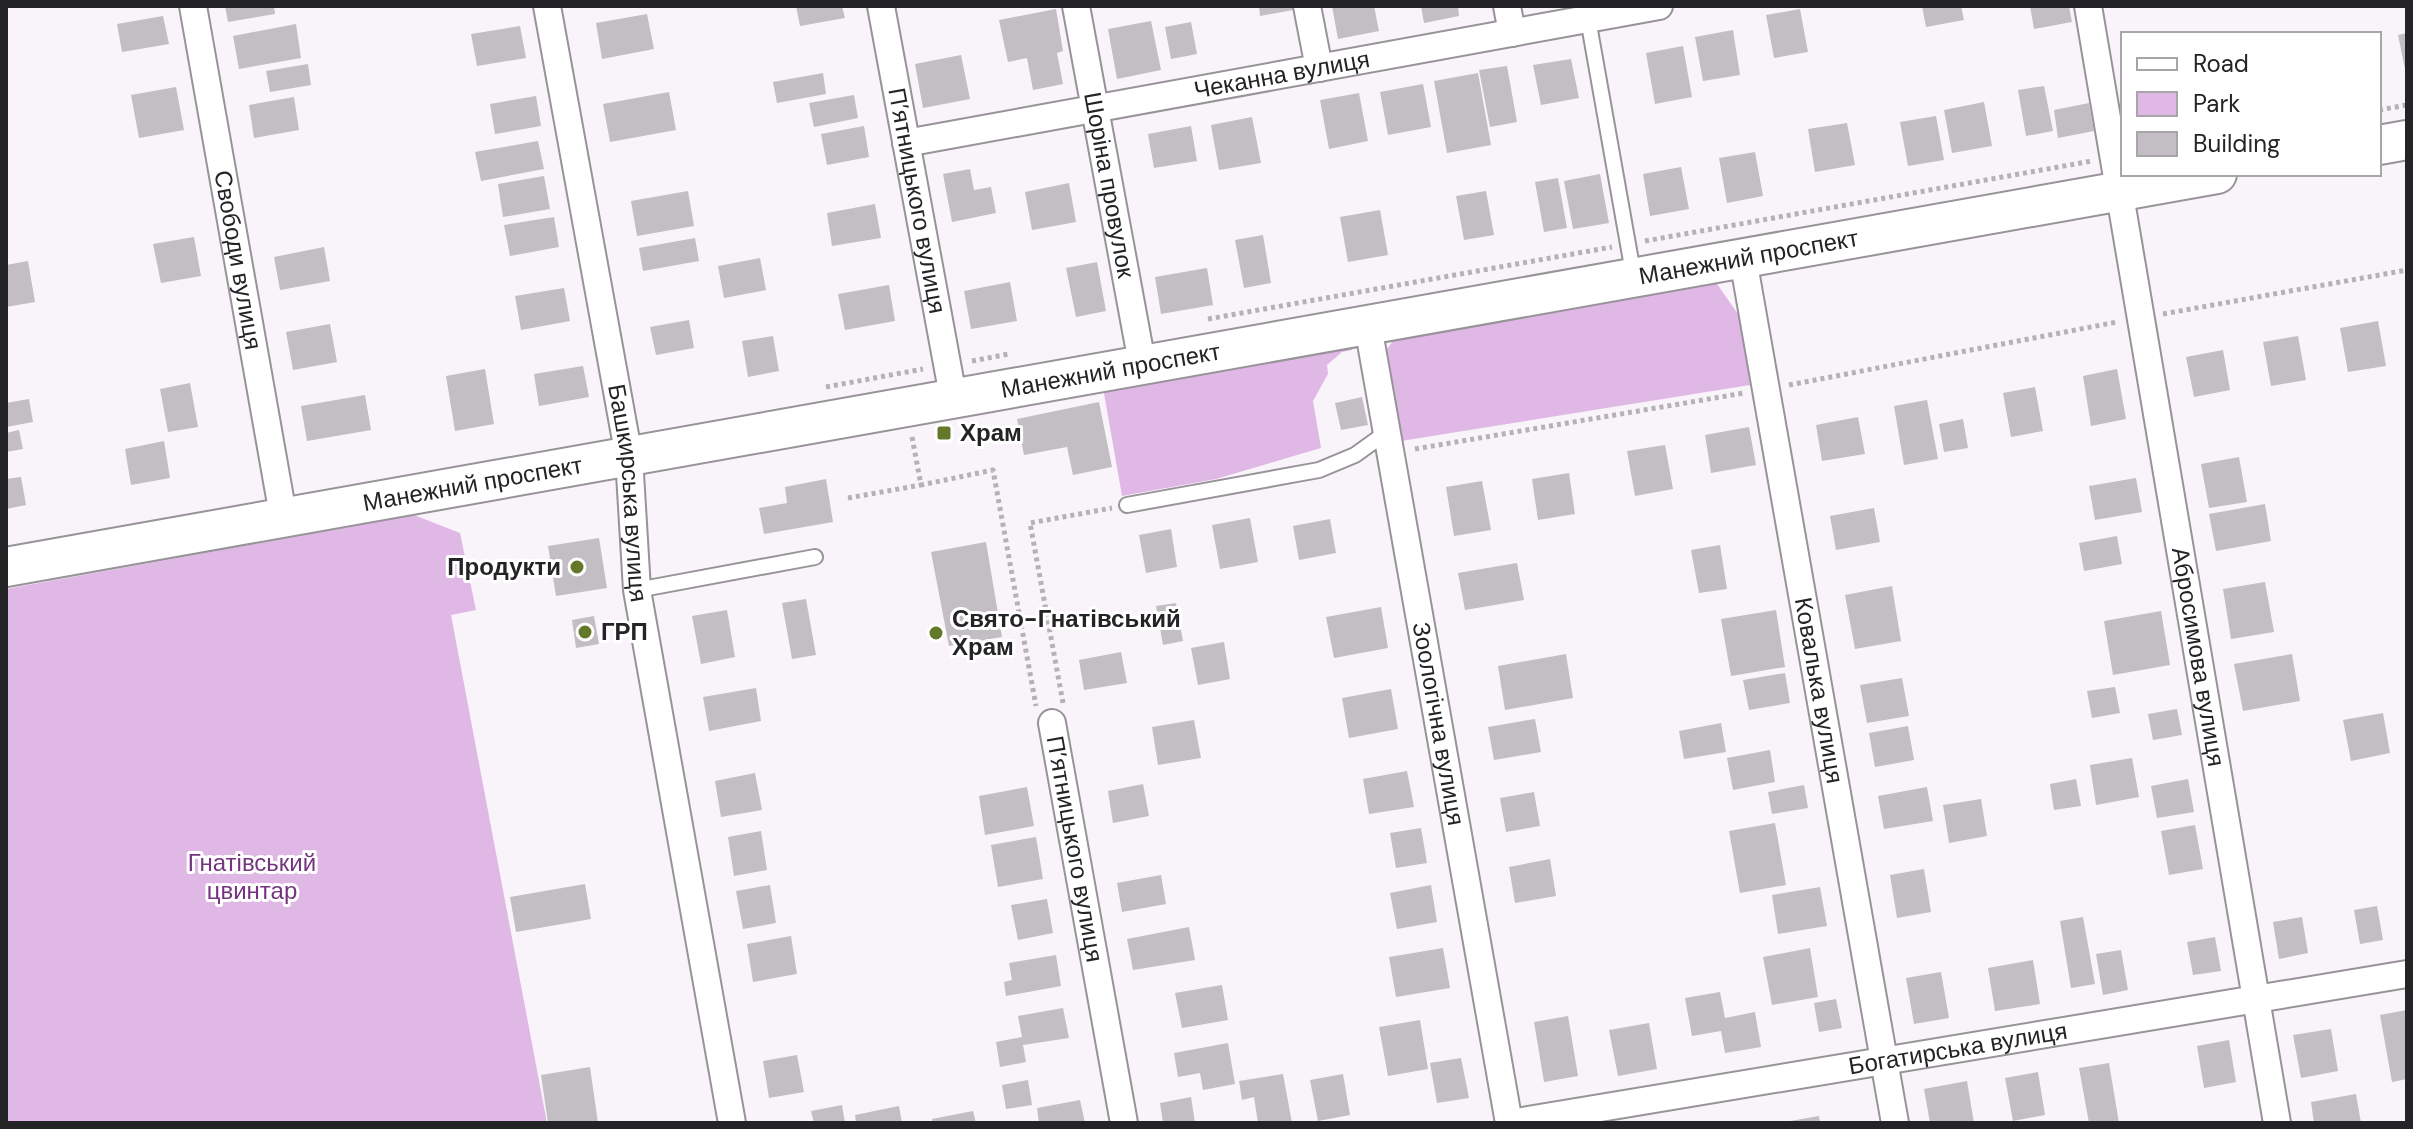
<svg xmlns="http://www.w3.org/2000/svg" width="2413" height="1129" viewBox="0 0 2413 1129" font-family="'DM Sans',sans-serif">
<rect width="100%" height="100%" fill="#f9f4f9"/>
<!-- green -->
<path fill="#e0b8e6" d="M1713,278l27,39 10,68 -349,56 -14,-92 15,-20z
M1350,339l2,11 -10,2 -15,13 1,9 -15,27 8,47 -105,31 -94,17 -20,-114z
M414,515l46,18 16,77 -25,5 96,508h-541v-534z"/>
<!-- building -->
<path fill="#c3bec4" d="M225,6h49l1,8 -47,8z
M796,6h46l3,12 -45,8z
M1259,6h34v4l-33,6z
M1332,6h42l5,25 -41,8z
M1421,6h37l1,10 -35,7z
M1922,6h39l3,14 -38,7z
M2030,6h39l3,16 -38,7z
M1056,9l7,42 -6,2 6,31 -30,6 -6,-32 -19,4 -9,-42z
M1800,9l8,43 -34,6 -8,-43z
M647,14l7,35 -52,10 -6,-36z
M163,16l6,28 -47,8 -5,-28z
M1151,21l10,49 -44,9 -9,-50z
M1191,22l6,32 -26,5 -6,-32z
M296,24l5,34 -62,11 -6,-33z
M520,26l6,32 -49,8 -6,-32z
M1733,30l7,45 -37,6 -8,-44z
M2407,33v41h-1l-8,-39z
M1683,46l9,51 -37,7 -9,-51z
M961,55l9,44 -47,9 -8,-44z
M1571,59l8,39 -38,7 -8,-40z
M308,64l3,21 -41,7 -4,-21z
M1507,66l10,56 -27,5 -11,-57z
M823,73l3,21 -49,9 -4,-21z
M1478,73l13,72 -44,8 -13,-72z
M1423,84l8,43 -43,8 -8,-43z
M2044,86l9,45 -27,5 -8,-46z
M176,87l8,43 -45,8 -8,-43z
M669,92l7,38 -66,12 -7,-38z
M1359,93l9,48 -39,8 -9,-49z
M854,95l4,23 -44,9 -5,-24z
M536,96l5,30 -46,8 -5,-30z
M294,97l5,33 -45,8 -5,-33z
M1984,102l8,44 -40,7 -8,-43z
M2089,103l5,28 -36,7 -4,-28z
M1936,116l8,44 -36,6 -8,-44z
M1252,117l9,46 -42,7 -8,-45z
M1847,123l8,42 -40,7 -7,-43z
M864,126l5,31 -42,8 -6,-31z
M1191,126l6,35 -43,7 -6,-34z
M538,141l6,28 -63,12 -6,-29z
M1755,152l8,44 -36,7 -8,-45z
M1681,167l8,42 -39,7 -7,-42z
M970,169l4,21 17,-3 5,26 -44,9 -9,-48z
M1600,174l9,49 -36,6 -9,-48z
M544,176l6,33 -47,8 -5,-33z
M1558,178l9,50 -23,4 -9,-50z
M1069,183l7,39 -44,8 -7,-38z
M688,191l6,35 -57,10 -6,-35z
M1486,191l8,44 -30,5 -8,-44z
M875,204l6,34 -49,8 -5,-33z
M1380,210l8,45 -40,7 -8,-45z
M554,217l5,30 -49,9 -6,-31z
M1263,235l8,48 -27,5 -9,-48z
M194,237l7,39 -40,7 -8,-39z
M695,238l4,23 -56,10 -4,-23z
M324,247l6,34 -50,9 -6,-33z
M760,258l6,32 -42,8 -6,-32z
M28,261l7,41 -29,5v-42z
M1097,262l9,49 -30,6 -10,-49z
M1207,268l6,37 -52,9 -6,-37z
M1010,282l7,39 -46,8 -7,-38z
M889,285l6,36 -50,9 -7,-36z
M564,288l6,33 -49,9 -6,-34z
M689,320l5,28 -38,7 -6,-28z
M2378,321l8,45 -38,6 -8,-44z
M330,324l7,38 -44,8 -7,-38z
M773,336l6,35 -31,6 -6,-36z
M2298,336l8,44 -35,6 -8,-44z
M2223,350l7,40 -36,7 -8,-40z
M583,366l6,31 -50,9 -5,-32z
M485,369l9,55 -39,7 -9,-55z
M2117,369l9,50 -35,7 -8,-50z
M190,383l8,44 -30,5 -8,-43z
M2035,387l8,44 -32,6 -8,-44z
M365,395l6,35 -64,11 -6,-35z
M1362,397l6,28 -27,5 -6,-27z
M29,399l4,23 -27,5v-24z
M1927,400l11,59 -34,6 -10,-59z
M1099,402l13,65 -39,8 -6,-28 -43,8 -7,-36z
M1858,417l7,37 -43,7 -6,-36z
M1963,419l5,29 -24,4 -5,-28z
M1749,427l7,38 -45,8 -6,-38z
M19,430l4,19 -17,3v-19z
M164,441l6,37 -39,7 -6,-36z
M1665,445l8,44 -38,7 -8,-45z
M2239,457l8,45 -38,6 -8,-44z
M1569,473l6,41 -37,6 -6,-41z
M21,477l5,28 -20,4v-30z
M2136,478l6,34 -47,8 -6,-34z
M826,479l7,43 -69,12 -5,-26 28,-5 -2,-16z
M1482,481l9,49 -37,6 -8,-49z
M2265,504l6,37 -55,10 -7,-37z
M1874,508l6,34 -44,8 -6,-34z
M1250,518l8,44 -38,7 -8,-44z
M1330,519l6,34 -37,7 -6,-34z
M1171,529l6,38 -31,6 -7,-38z
M2117,536l5,28 -38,7 -5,-28z
M599,538l8,50 -51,8 -8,-50z
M986,542l16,95 -53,9 -18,-94z
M1720,545l7,44 -28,4 -8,-43z
M1517,563l7,37 -59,10 -7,-37z
M2265,582l9,50 -43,7 -8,-50z
M1892,586l9,55 -46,8 -10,-54z
M806,599l10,56 -24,4 -10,-56z
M1176,603l7,38 -20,4 -7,-39z
M1381,607l7,41 -54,10 -8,-41z
M727,610l8,47 -34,7 -9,-48z
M1776,610l9,57 -54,9 -10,-57z
M2161,611l9,54 -57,10 -9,-54z
M594,616l5,28 -23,4 -4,-28z
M1224,642l6,37 -32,6 -7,-37z
M1121,652l6,31 -43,7 -5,-30z
M1566,654l7,44 -68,12 -7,-44z
M2292,654l8,47 -57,10 -9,-47z
M1785,673l5,30 -41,7 -6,-30z
M1902,678l7,38 -42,7 -7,-38z
M2115,687l5,26 -28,5 -5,-27z
M756,688l5,33 -52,10 -6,-34z
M1391,689l7,40 -49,9 -7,-40z
M2177,709l5,26 -29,5 -5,-26z
M2383,713l7,40 -39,8 -8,-41z
M1535,719l6,33 -47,8 -6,-33z
M1194,720l7,38 -43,7 -6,-38z
M1721,723l5,29 -42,7 -5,-28z
M1908,726l6,34 -39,7 -6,-34z
M1770,750l5,32 -42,8 -6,-32z
M2132,758l7,39 -43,8 -6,-40z
M1407,771l7,36 -45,7 -6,-35z
M755,773l7,37 -41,7 -6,-36z
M2076,779l5,27 -27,4 -4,-26z
M2188,779l6,33 -37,6 -6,-32z
M1143,784l6,32 -36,7 -5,-32z
M1804,785l4,23 -36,6 -4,-22z
M1027,787l7,39 -49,9 -6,-39z
M1927,787l6,34 -49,8 -6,-33z
M1534,792l6,34 -34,6 -6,-34z
M1981,799l6,37 -38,7 -6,-38z
M1775,823l11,62 -46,8 -11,-62z
M2195,825l8,44 -34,6 -8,-44z
M1421,828l6,35 -31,5 -6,-35z
M761,831l6,39 -33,6 -6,-39z
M1036,837l7,42 -45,8 -7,-42z
M1550,859l6,37 -41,7 -6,-36z
M1924,869l7,43 -34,6 -7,-43z
M1161,875l5,29 -44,8 -5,-29z
M585,884l6,35 -75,13 -6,-35z
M770,885l6,38 -33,6 -7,-38z
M1431,885l6,37 -40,7 -7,-36z
M1820,887l7,39 -49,8 -6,-39z
M1047,899l6,34 -35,7 -7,-35z
M2377,906l6,34 -23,4 -6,-34z
M2083,917l12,67 -24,4 -11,-67z
M2302,917l6,36 -29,6 -6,-37z
M1189,927l6,33 -62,10 -6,-31z
M791,936l6,38 -44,8 -6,-38z
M2215,937l6,34 -28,4 -6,-33z
M1443,948l7,40 -54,9 -7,-40z
M1810,948l8,49 -46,8 -9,-48z
M2121,950l7,40 -25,5 -7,-41z
M1056,955l5,31 -55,10 -2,-14 8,-2 -3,-17z
M2033,960l7,44 -45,7 -7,-43z
M1941,972l8,46 -35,6 -8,-46z
M1222,985l6,35 -46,8 -7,-35z
M1720,992l5,26 30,-6 6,35 -36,6 -4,-22 -29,5 -7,-38z
M1836,999l6,29 -23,4 -5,-29z
M1063,1008l6,30 -46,7 3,17 -26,5 -4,-25 26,-5 -4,-21z
M2407,1010v69l-15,3 -12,-67z
M1568,1016l10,60 -34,6 -10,-60z
M1420,1020l8,49 -40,7 -9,-49z
M1649,1023l8,46 -39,7 -9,-46z
M2331,1029l7,42 -37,7 -8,-43z
M2229,1040l7,42 -32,6 -7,-42z
M1228,1043l7,41 -32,6 -3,-17 -22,4 -4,-24z
M797,1055l7,37 -35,6 -6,-37z
M1461,1058l8,40 -32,5 -7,-40z
M2109,1063l10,60h-30l-10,-55z
M590,1067l8,56h-50l-7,-48z
M2038,1072l7,43 -32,6 -8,-43z
M1283,1074l9,49h-34l-4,-26 -12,3 -3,-19z
M1343,1074l7,41 -32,6 -8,-41z
M1028,1080l4,25 -26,4 -4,-24z
M1967,1081l7,42h-44l-6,-34z
M2356,1094l5,29h-47l-3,-21z
M1191,1097l4,26h-32l-3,-20z
M1080,1100l5,23h-46l-2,-15z
M842,1105l3,18h-31l-3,-12z
M899,1106l3,17h-46l-1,-8z
M973,1111l3,12h-43l-1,-4z
M1819,1116l1,7h-30v-2z"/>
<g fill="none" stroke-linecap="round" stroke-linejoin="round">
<defs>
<path id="lane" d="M1588,19l46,259
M1127,505l192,-35 36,-15 32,-23
M637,590l178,-33"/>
<g id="street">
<path id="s1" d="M193,6l90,509"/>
<path id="s2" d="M547,6l82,451 8,133 95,533"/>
<path id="s3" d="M881,6l72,390"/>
<path id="s4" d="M1076,6l66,357"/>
<path d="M1307,6l12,62"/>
<path d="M1507,6l5,27"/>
<path id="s5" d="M2088,6l189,1117"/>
<path id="s6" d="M906,143l753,-137"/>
<path id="s7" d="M1743,259l152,864"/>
<path id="s8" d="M1368,326l141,797"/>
<path id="s9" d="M1052,723l72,400"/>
<path id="s10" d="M1510,1123l897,-149"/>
</g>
<g id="secondary">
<path d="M2379,145l28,-5"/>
<path id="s11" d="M6,567l2211,-393"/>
</g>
</defs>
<!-- lane casing -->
<use href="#lane" stroke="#979398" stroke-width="18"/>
<!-- street casing -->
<use href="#street" stroke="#979398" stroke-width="30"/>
<!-- secondary casing -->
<use href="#secondary" stroke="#979398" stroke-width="42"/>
<!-- path -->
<path stroke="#b5b1b5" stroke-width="5" stroke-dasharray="4 4" stroke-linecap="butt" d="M2379,110l28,-5
M1645,241l447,-80
M2163,314l244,-44
M1208,319l404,-72
M972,361l37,-7
M1789,385l328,-63
M826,387l97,-18
M912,437l9,48 72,-15 43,236
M1415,449l329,-56
M848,498l73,-13
M1063,703l-33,-180 82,-15"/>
<!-- lane -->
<use href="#lane" stroke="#fff" stroke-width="14"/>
<!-- street -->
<use href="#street" stroke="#fff" stroke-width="26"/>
<!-- secondary -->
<use href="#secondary" stroke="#fff" stroke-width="38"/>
</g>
<!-- markers -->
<g fill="#637828" stroke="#fff" stroke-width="3">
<rect x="936" y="425" width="16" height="16" rx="4"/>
<circle cx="577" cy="567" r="8"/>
<circle cx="585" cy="632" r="8"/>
<circle cx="936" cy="633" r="8"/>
</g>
<g text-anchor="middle" stroke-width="6" stroke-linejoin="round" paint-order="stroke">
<!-- street labels -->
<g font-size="24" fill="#242325" stroke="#fff">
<text dy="8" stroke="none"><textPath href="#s6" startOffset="382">Чеканна вулиця</textPath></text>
<text dy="8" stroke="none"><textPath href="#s4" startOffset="182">Шоріна провулок</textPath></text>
<text dy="8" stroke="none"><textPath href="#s3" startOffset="198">П’ятницького вулиця</textPath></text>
<text dy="8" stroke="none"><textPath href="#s11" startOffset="1770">Манежний проспект</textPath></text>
<text dy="8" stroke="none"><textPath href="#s1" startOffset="258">Свободи вулиця</textPath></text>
<text dy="8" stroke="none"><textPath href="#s11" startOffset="1122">Манежний проспект</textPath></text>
<text dy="8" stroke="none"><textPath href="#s11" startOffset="474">Манежний проспект</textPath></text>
<text dy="8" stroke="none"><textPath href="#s2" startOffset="494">Башкирська вулиця</textPath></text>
<text dy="8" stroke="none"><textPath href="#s5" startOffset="660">Абросимова вулиця</textPath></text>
<text dy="8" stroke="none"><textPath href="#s7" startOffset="438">Ковалька вулиця</textPath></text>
<text dy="8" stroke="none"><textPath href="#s8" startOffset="404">Зоологічна вулиця</textPath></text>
<text dy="8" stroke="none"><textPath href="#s9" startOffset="128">П’ятницького вулиця</textPath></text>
<text dy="8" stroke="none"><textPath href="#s10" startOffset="454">Богатирська вулиця</textPath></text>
</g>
<!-- poi labels -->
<g font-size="24" font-weight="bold" fill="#242325" stroke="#fff" text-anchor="start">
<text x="960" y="441">Храм</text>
<text x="561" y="575" text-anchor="end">Продукти</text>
<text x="952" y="627">Свято-Гнатівський<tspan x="952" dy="28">Храм</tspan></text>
<text x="601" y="640">ГРП</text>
</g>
<!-- park labels -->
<g font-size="24" fill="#75347f" stroke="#fff">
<text x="252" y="871">Гнатівський<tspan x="252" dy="28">цвинтар</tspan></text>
</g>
</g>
<!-- border -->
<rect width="2413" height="1129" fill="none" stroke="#242325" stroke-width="16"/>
<!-- legend -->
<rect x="2121" y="32" width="260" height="144" fill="#ffffff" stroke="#a7a7a8" stroke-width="2"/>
<rect x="2137" y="58" width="40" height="12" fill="#ffffff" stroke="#a7a7a8" stroke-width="2"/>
<text x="2193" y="72" font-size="24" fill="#242325">Road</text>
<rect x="2137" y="92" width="40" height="24" fill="#e0b8e6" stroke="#a7a7a8" stroke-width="2"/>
<text x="2193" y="112" font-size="24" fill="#242325">Park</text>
<rect x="2137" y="132" width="40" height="24" fill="#c3bec4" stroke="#a7a7a8" stroke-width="2"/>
<text x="2193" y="152" font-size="24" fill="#242325">Building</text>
</svg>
